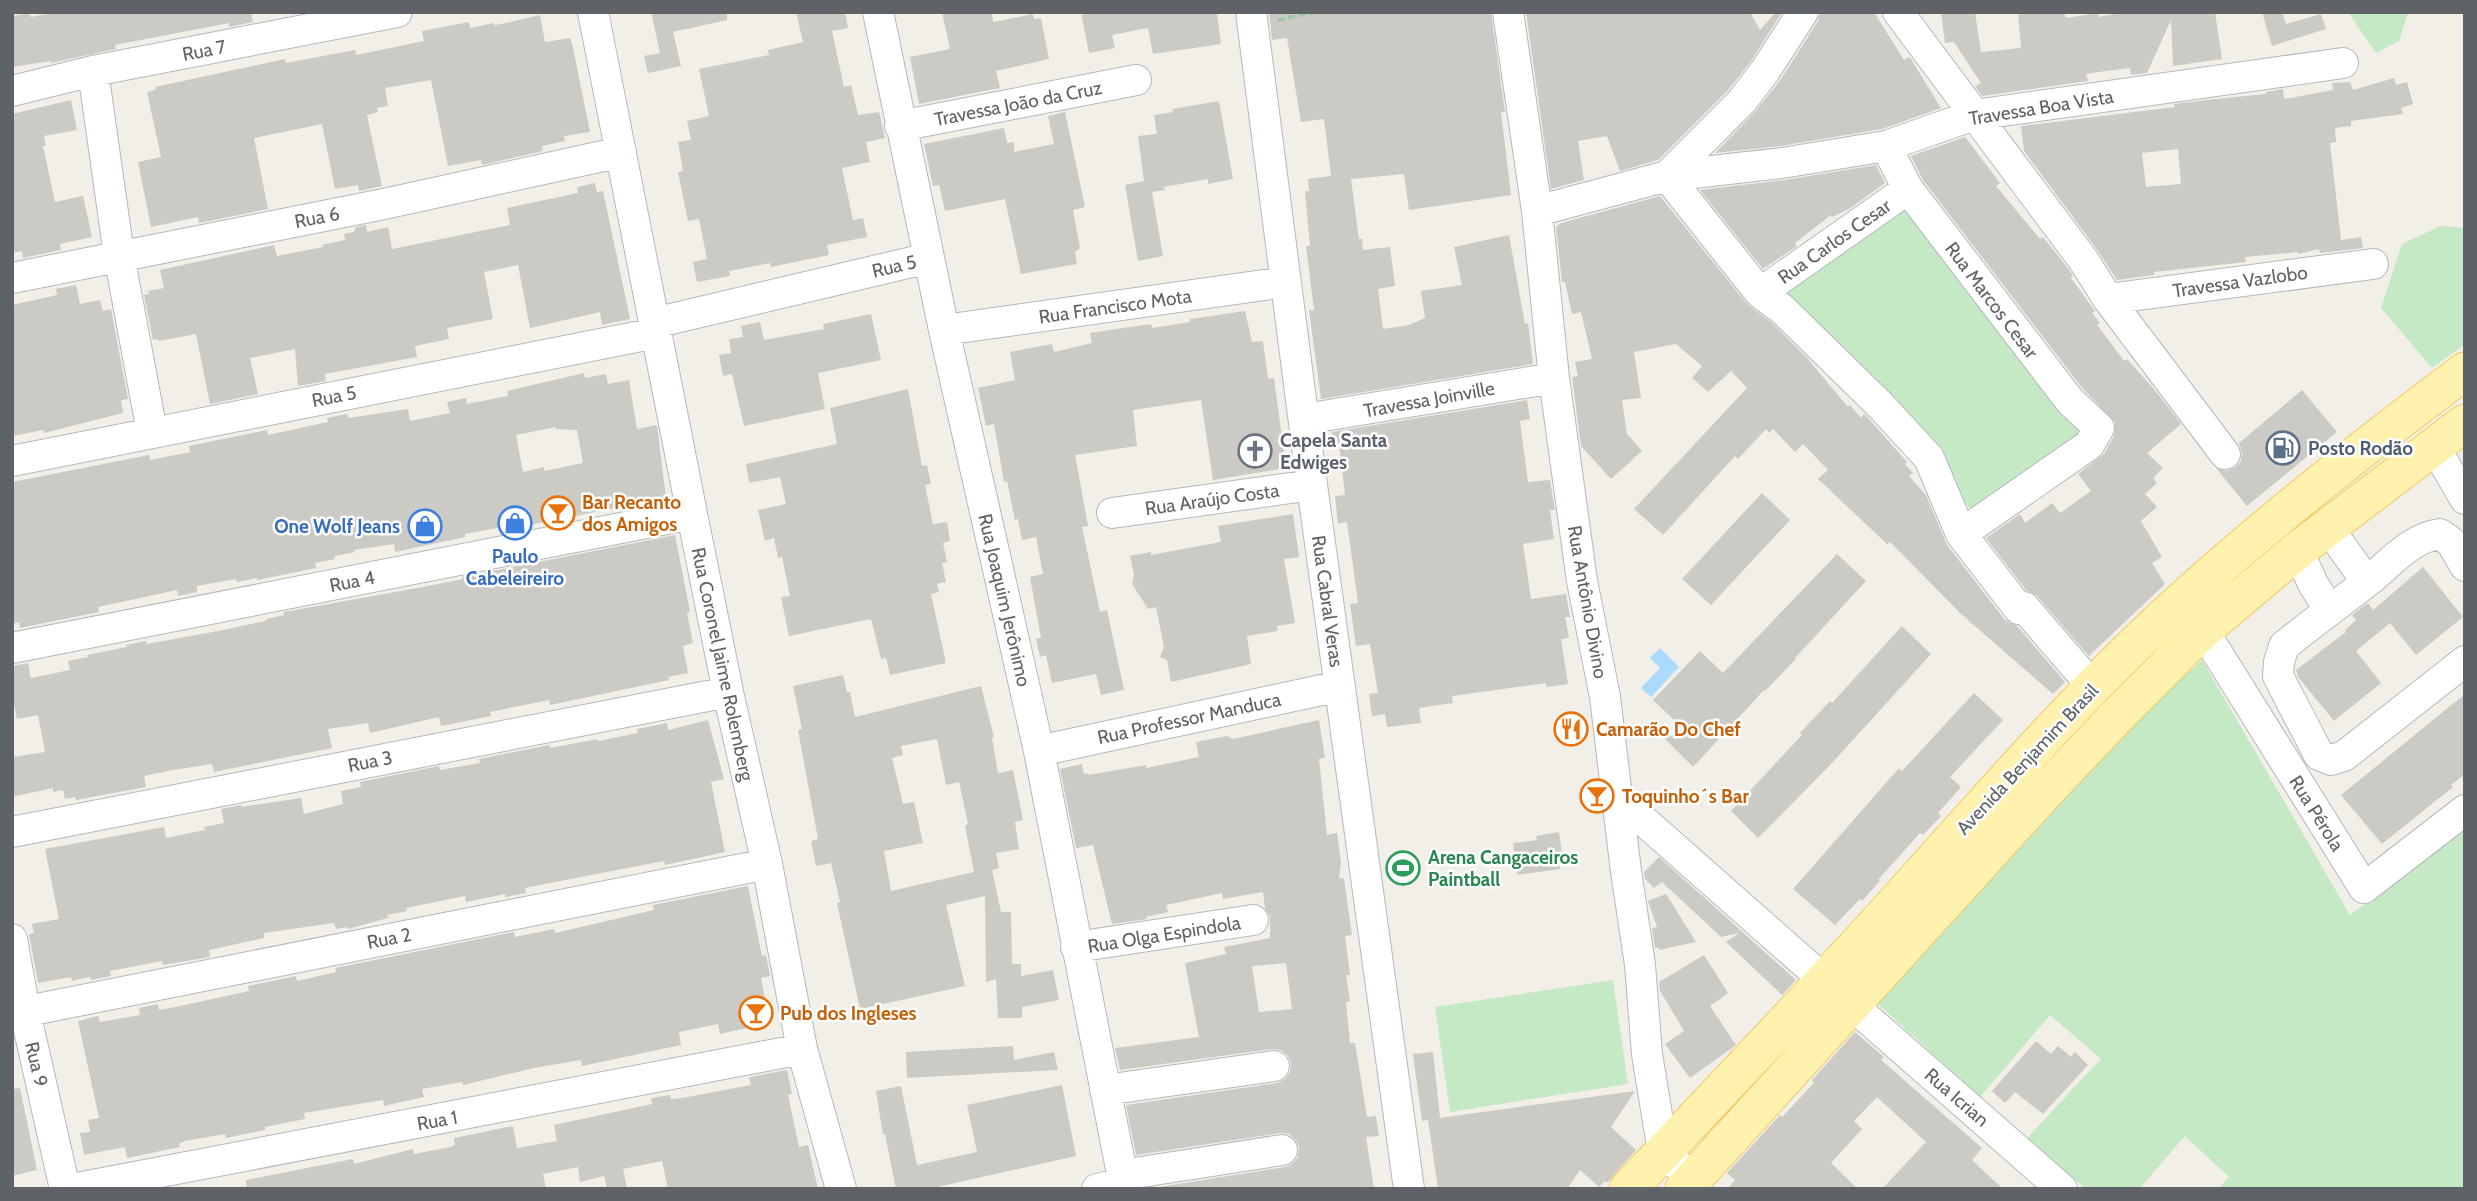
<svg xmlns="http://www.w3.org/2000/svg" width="2477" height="1201" viewBox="0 0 2477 1201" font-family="Cabin,sans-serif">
<rect width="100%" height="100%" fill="#f1efe8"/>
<!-- green -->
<path fill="#c5e8c5" d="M2348,12h60l-9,29 -23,12z
M1904,202l184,229 -113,83 -195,-222z
M2440,226l25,2v116l-33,24 -51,-60 21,-64z
M2202,660l148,255 115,-85v359h-247l11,-12 -44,-41 -46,53h-53l-59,-51 74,-79 -51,-44 -70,82 -104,-95 230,-253z
M1613,980l15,104 -178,28 -15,-105z"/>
<!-- water -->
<path fill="#aadaff" d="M1660,648l19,19 -28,30 -10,-9 19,-20 -10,-10z"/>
<!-- building -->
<path fill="#cccac5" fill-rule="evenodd" d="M56,12h195l2,10 -24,5v-4l-114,22 1,4 -65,14v-2l-39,6v-51l17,-3 2,4z
M651,12h76v8l-54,12 8,34 -33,7 -4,-17 16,-3z
M796,12h49l3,16 -16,3 12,56 7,-2 7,30 21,-3 6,26 -19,4 4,20 -28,6 11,52 10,-2 4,19 -40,8 2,10 -58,12 -1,-4 -41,8 1,5 -33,6 -4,-20 14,-3 -8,-40 -11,2 -10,-49 5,-1 -5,-29 13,-2 -4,-19 22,-5 -10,-47 70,-14 -1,-5 35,-8z
M942,12h50l1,10 40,-8 1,5 7,-1 8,41 -53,12 4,17 -81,16 -9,-47 40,-8z
M1081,12h136l4,32 -68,10 -5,-26 -36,7 3,13 -26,5z
M1269,12h222l14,100h-4l10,83 -102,15 -5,-36 -53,5 8,60h3l1,11 27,-3 5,39 -17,3 5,40 26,-4 16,-7 -4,-27 41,-6 -8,-38 55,-12 16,89 3,-1 5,41 -212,35 -12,-89h5l-8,-64h4l-5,-55h4l-1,-12 23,-3 -7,-57 -23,3 -14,-84 -15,2z
M1526,12h224l10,18 16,-18h6l-31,49 -22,28 -71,71 -38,11 -13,-35 -29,5 6,39 -33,9z
M1820,12h54l30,48 5,-3 2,2 30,49 -59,21 -102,17 -65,7 39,-40 25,-31 39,-61z
M1941,12h34l6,40 40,-4 -3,-36h46l2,6 32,-5v4l28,-5h89l7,47 -49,7 -2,-46 -24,53 -16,2 -1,-7 -24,3 -20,3 2,7 -106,15 -7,-10 6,-3 -27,-41 -9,1z
M2262,12h20l4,12 35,-10 5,15 -54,17z
M540,15l5,27 25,-4 2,5 18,89 -26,4 1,5 -23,5 1,5 -61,14 -1,-5 -33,6 -17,-86 -46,8 3,18 -11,2 1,4 -11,3 15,71 -23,5 -1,-6 -23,4 -13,-65 -68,14 14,71 -69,14 -1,-6 -47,10 -13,-65 23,-5 -14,-65 9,-2 -1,-3 130,-28 1,4 69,-13 1,5 68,-14 -2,-10 47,-9 1,6 24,-5v2l7,-1z
M2394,78l2,7 11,-3 6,22 -12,4 2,6 -52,7v5l-16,2 1,14 -6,1 11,97 20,-3 2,11 -43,5 -1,-4 -21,5v-2l-53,5 1,5 -92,10v3l-37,5 -19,-29 -74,-100 -3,-25 154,-19 -1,-3 41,-5 51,-5v-2l17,-3 1,10 49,-9 -1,-7 18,-1 3,8zM2178,149l3,35 -35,3 -4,-34z
M71,100l6,30 -33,6 2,10h-3l12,56 28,-6 9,41 -32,7 1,6 -38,8 -1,-7 -10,2v-139z
M1219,101l14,78 -25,5v-5l-44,8 1,3 -13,2 11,64 -25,5 -13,-76 19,-4 -6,-45 19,-2 -3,-19 19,-3 -1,-3z
M1065,112l20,95 -12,3 7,38 -5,4 2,12 -56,10 -16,-75 -60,12 -6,-26 -6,1 -9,-42 80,-16 3,15 7,-1v10l40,-8 -6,-28z
M1965,137l35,46 -4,3 44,53 3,-2 27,34 3,5 -2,2 24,33 -3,2 8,10 -3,2 14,18 13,18 3,-2 27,30 27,35 -34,29 16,15 -10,10 4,5 -12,11 12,13 -16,14 21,36 -10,6 13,21 -76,72 -52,-60 -11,-6 -40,-52 34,-24 5,9 27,-20 8,10 31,-22 -13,-17 26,-20 10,-18 1,-14 -32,-33 -160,-209 -12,-24z
M1876,165l9,18 -36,26 -17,8 -1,-2 -36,28 2,3 -34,23 -63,-79 85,-10z
M595,183l2,9 6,-1 27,128 -28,6 -2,-13 -70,16 -12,-63 -34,7 9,47 -46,9 2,11 -34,7 2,11 -92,17 1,7 -28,5 -3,-37 -45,9 8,36 -48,10 -14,-70 -37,7 -1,-2 -5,1 -9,-45 5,-1 -1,-3 16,-3 -4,-18 114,-25 3,11 46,-9 -1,-2 23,-5 -1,-6 10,-2 2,-5 10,-2 1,7 21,-5 4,22 118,-24 -3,-17 71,-15 -1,-6z
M1660,196l87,108 24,18 36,36 41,49 2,-2 11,13 3,-4 4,4 39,44 -2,2 8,9 -4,3 17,19 21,50 58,75 12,6 48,56 -12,12 -93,-81 -70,-71 -3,2 -69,-65 10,-9 -25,-26 -8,8 -22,-23 -4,4 -3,-4 -28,30 -3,-3 -72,79 -29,-26 113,-121 -16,-17 -23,21 -16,-14 10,-12 -26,-22 -42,8 7,46 -19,2 5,34 15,17 -31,28 -30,-33 -9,-69 6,-1 -3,-14 17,-3 -11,-47 -9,2 -7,-32h-3l-6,-55 5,-4z
M76,285l4,19 20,-4 3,11 8,-2 17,90 -7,1 2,13 -79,20 -1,-3 -31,6v-131l45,-10 -1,-6z
M1245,311l7,31 11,-1 5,38 6,-1 12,90 -73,12 -12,-80 -68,10 4,36 -62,9 13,71 -6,1 14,66 4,19 7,-2 17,80 -23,5 -5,-21 -44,9 -6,-28 -6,2 -4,-18 5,-1 -11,-61 13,-3 -7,-37 -14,3 -4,-21 -3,1 -8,-39 -3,1 -10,-58 -8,2 -8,-38 37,-8 -5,-28 42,-8 2,8 38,-9 -2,-10 61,-9 1,4 38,-6v-3z
M871,314l10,46 -63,13 7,36 -81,17 -12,-52 -9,2 -4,-21 12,-2 -2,-14 14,-2 -2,-11 19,-4 4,18 60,-11 -1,-5z
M584,373l1,5 21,-4 2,10 21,-4 8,49 20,-4 9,73 -152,30 -1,-3 -48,9v3l-70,15 -1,-8 -40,6 1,2 -20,4v3l-20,4 1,5 -59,12v-2l-20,4 -1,-3 -39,7v6l-19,4 -1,-6 -79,17 1,5 -79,16 -1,-6 -7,2v-142l137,-27 1,5 40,-8 -1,-6 78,-16 1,5 60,-13 -1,-4 20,-4 1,4 60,-9 2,12 40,-8 -3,-11 19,-4 1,6 41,-8 -1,-5zM556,427v2l21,1 6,33 -39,8v-4l-21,5 -7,-37z
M908,389l14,77 5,-1 4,19 -6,1 8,39 14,-2 3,19 -7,2 4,19 -5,1 4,19 -9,2 2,8 -8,2 15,69 -56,12 -4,-17 -5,1 -10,-40 -82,17 -8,-39 9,-1 -8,-39 -4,1 -4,-20 -9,3 -7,-31 28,-6 -6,-27 -31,6 -3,-19 91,-20 -7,-36z
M2302,390l35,42 -90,74 -31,-38 10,3 10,-4 5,-6 1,-8 -3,-10z
M1527,400l3,19 -10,2 8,61 22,-2 5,30h-5l4,29 -31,5 8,55 35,-5 4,23h-5l4,21 -8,1 7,45 -22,3v-4l-94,13 1,7 -34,5 2,15 -34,4 -2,-13 -13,2 -3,-22 9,-1 -8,-49 -14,2 -6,-42 8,-1 -11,-81 -9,2 -3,-28 10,-1 -6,-52 -5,4 -2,-15z
M1762,493l28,27 -79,85 -29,-26z
M1293,514l6,43 -15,2 11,64 -18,3 1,5 -31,5 4,28 -80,18 -4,-22 -7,-3 4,-10 -8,-40 -8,2 -16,-25 2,-9 -4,-19 21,-4v3l70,-13 -3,-16z
M675,535l15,77 -3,1 6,30 -10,3 5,27 -20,4 1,3 -119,25 -1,-5 -59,12 1,4 -50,10 -2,-9 -69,16 -2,-10 -40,6 4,19 -118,24 -2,-8 -39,6 -29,6 2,11 -70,13 -1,-3 -10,2 -2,-9 -10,2v-4l-41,9v-40l33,-5 -7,-37 -21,4 -5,-24v-29l16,-3 3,15 39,-8 -2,-9 20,-4 -1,-2 40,-8 -1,-2 20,-4 1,3 71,-13 48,-10v-2l18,-4v-3l139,-25 40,-8 -1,-2z
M1837,554l29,27 -71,77 1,1 -31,32 -1,-1 -71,77 -30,-30 26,-3 -36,-34 47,-49 23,22z
M2423,567l40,50 -47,38 -26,-32 -34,28 25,32 -47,38 -36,-44 -2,-7 50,-38 -1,-2 11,-10 -4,-5 16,-12 5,7z
M1902,626l29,28 -99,109 -74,75 -27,-27 71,-76 -2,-2 30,-32 2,2z
M843,675l4,17h3l5,25 126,-31 13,51 -2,1 6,35 15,-3 10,50 -8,2 4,27 -23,4 3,15 -7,2 9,42h10l1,52h9v12l32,-6 6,30 -37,7v11h-24l-2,-39 -10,3 -1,-86 -39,9 19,81 -105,23 -23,-106 3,-1 -9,-39 -15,3 -5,-25 7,-2 -20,-109 4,-1 -9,-43zM937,739l9,46 13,-3 9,42 -3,2 9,46 -83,19 -7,-40 39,-8 -9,-41 -11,2 -11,-46 11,-3 -2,-9z
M1974,693l29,27 -53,57 11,10 -23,26 3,3 -18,19 -3,-2 -42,47 2,1 -18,20 -2,-2 -25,26 -42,-36 106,-121 3,3z
M2465,694v80l-14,11 2,2 -71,57 -41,-49z
M708,720l16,59 -13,3 14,70 -60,13 -1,-4 -78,15 -61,12 1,5 -20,4 -1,-3 -39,8 -1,-6 -59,12 1,3 -20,4 1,3 -40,11v-2l-12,2 -2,-6 -70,10v5l-55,12 1,7 -47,8 -1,-4 -52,10 1,5 -20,4 -1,-3 -18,4 -1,-4 -33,6 -9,-49 5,-1 -2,-9 27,-5 -14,-70 119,-22 2,11 39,-8 -1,-3 20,-4 -3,-14 20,-4v2l60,-9 3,16 39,-10 -2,-13 20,-4 -1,-5 79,-16 1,4 40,-7 -1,-4 70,-14 1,3 48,-9v2l40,-8 -1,-4 30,-6 1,7z
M1319,720l6,38 -6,1 8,76 10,-2 4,30 -2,15 5,1 8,56 -7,1 5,39h-4l4,26 -4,1 4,41h5l12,74 9,-1 3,20 -13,1 8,52h-227l138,-22 7,-3 6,-7 1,-9 -3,-8 -7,-6 -9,-1 -144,22 -10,-50 151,-22 8,-4 5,-7 1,-9 -3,-7 -7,-6 -9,-1 -152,21 -5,-22 84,-11 -14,-74 41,-9 -2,-7 46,-9v-21l-5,-9 -2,-16 -40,7 -1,-6 -56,12 2,7 -22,5 1,2 -35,5 -19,-79 -17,3 -16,-79 22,-5 2,10 4,-1v2l58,-10v3l53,-11 -3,-15 31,-6 6,3zM1286,963l6,46 -33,3 -7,-46z
M1559,832l3,22h-4l2,15 -43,6 -4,-32 24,-3 -1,-4z
M1659,857l137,123 -14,15 -56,-53 13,-9 -18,4 -59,-55 -8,6 -9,-9 -1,-7z
M748,886l14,70 4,-1 4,21 -9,2 9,45 -50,11 -2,-10 -39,8 2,13 -99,21 -1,-6 -47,8 -71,17 -1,-3 -40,7 2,8 -40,9 -1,-6 -79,13 1,6 -40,8v3l-39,8 -1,-4 -40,7 -6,3 1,3 -53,11 -2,-11 -41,8 -4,-22 10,-1 -2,-12 11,-2 -21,-97 20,-5 2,6 40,-7 -1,-7 19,-4 1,6 21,-4 69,-15 -1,-5 48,-10 1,5 39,-9 -1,-4 179,-36 1,5 39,-8 1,4 99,-23 -1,-5z
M1666,894l30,48 -37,8v-2h-4l-3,-20 5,-1 -9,-26z
M1704,955l24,38 -18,13 26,39 -46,33 -25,-34 19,-13 -24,-40 -1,-9z
M1855,1032l29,25 -3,3 101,88 -10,12 31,29h-121l44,-47 -49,-45 -23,24 8,8 -31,34 27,26h-130l7,-9 -8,-7 53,-58 2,2 32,-34 -2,-3z
M2036,1041l15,13 7,-8 13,11 4,-5 13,13 -45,49 -28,-22 -10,11 -13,-12z
M1013,1046l1,14 40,-8 4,18 -151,8 -1,-26z
M1433,1052l7,66 195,-27 -24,36 25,23 -29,33 -2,-2 -6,6 -19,-17 -13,19h-129l-10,-69 -6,1 -9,-67z
M787,1070l5,24 -4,1 11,52 9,-2 10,44h-150l-6,-28 -39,8 4,20h-20l-3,-13 -24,6 -2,-15 -35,7 3,15h-299l-1,-9 107,-21 1,5 59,-15 1,5 37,-7 4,-2 -1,-7 59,-12 4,22 40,-7 -3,-16 98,-21 -1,-6 19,-3 1,4 11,-1 69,-13 -2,-8z
M1062,1085l14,71 -148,33h-32l-11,-55 -2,1 -7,-44 25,-5 16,79 60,-13 -10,-47z
M20,1088l17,82 -25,6v-87z"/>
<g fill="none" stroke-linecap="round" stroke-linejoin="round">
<defs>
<path id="minor" d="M593,12l99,502 36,178 39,172 35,185 39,140
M878,12l66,318 95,421 86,438
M1251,12l61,473 97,704
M1508,12l29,199 17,167 28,203 23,116 21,174 14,94 7,89 16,98 30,27
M1803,12l-38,59 -23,30 -75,75 93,117 22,16 99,97 48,52 32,76 58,75 5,-2 69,80
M1898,12l186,249 24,38 117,155
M93,71l26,184 33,177
M12,91l81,-20 304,-59
M900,126l236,-46
M1886,146l22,43 162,212 29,27 -10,17 -128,89
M1537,211l130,-35 115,-13 104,-17 88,-31 369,-52
M12,278l372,-74 237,-52
M1760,293l148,-104
M2108,299l265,-35
M654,323l275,-65
M944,330l341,-48
M1305,419l249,-41
M2434,446l31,53
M12,461l644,-128
M1112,513l200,-28
M2329,529l38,53
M2298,550l15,34 16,25
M2465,566l-14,-24 -11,-8c-30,4 -50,30 -73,48 -27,21 -56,42 -83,64l-5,16 -1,14 41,79 12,5 13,-4 121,-95
M2203,630l161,258 101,-78
M12,648l680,-134
M1039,751l301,-65
M1618,798l206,182
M12,832l716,-140
M12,939l13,73 40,177
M1076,947l177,-27
M1853,1006l209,183
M12,1014l755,-150
M1105,1090l169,-24
M1122,1175l160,-25
M72,1189l730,-140
M1097,1189l27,-6"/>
<path id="major" d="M1628,1189c88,-93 176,-185 262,-280 93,-103 184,-210 287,-304 91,-83 189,-160 288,-234
M1684,1189l360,-396 72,-76 87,-87 95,-80 167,-127"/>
</defs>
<!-- minor casing -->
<use href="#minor" stroke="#b5b8bc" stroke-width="32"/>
<!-- major casing -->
<use href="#major" stroke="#f2c960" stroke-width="39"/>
<!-- path -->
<path stroke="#9cc7a9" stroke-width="3.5" stroke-dasharray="7 3.5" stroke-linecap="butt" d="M1278,20l36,-8"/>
<!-- minor -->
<use href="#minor" stroke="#fff" stroke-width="30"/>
<!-- major -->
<use href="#major" stroke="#fff2af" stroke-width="37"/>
</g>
<!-- icons -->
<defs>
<symbol id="fuel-ring" viewBox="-11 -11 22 22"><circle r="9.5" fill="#fff" stroke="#5c6f8a" stroke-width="1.5"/><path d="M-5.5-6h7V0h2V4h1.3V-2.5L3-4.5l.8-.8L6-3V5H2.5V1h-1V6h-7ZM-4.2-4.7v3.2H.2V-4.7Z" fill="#5c6f8a"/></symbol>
<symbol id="church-ring" viewBox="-11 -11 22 22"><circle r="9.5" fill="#fff" stroke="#6b7280" stroke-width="1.5"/><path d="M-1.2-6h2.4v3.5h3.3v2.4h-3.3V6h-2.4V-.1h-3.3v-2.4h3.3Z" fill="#6b7280"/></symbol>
<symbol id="bar-ring" viewBox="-11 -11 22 22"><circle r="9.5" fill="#fff" stroke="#e8710a" stroke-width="1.5"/><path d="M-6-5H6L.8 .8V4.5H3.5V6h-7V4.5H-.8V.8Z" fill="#e8710a"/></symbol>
<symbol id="shop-ring" viewBox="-11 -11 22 22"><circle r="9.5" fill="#fff" stroke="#3f7fe0" stroke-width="1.5"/><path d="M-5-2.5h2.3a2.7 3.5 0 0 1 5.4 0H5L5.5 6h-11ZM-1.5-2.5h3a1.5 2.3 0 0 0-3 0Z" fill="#3f7fe0"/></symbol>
<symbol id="restaurant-ring" viewBox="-11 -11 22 22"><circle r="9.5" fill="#fff" stroke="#e8710a" stroke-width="1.5"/><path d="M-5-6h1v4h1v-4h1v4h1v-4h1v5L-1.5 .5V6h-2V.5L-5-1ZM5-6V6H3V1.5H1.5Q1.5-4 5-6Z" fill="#e8710a"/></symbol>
<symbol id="stadium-ring" viewBox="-11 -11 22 22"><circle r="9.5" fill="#fff" stroke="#2e9e5b" stroke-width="1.5"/><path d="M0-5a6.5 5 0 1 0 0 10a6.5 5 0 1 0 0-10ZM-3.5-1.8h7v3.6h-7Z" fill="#2e9e5b"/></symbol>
</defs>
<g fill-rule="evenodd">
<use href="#fuel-ring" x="2264" y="429" width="38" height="38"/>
<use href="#church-ring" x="1236" y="432" width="38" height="38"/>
<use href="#bar-ring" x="539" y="494" width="38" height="38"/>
<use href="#shop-ring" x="496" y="504" width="38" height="38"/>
<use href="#shop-ring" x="406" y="507" width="38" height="38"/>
<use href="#restaurant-ring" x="1552" y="710" width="38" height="38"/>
<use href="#bar-ring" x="1578" y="777" width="38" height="38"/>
<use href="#stadium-ring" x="1384" y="849" width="38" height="38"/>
<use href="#bar-ring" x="737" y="994" width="38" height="38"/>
</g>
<g text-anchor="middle" stroke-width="5" stroke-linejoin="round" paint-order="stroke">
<!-- street labels -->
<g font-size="19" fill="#5f6368" stroke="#fff">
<text transform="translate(204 50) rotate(-11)" y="7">Rua 7</text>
<text transform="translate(1018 103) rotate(-11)" y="7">Travessa João da Cruz</text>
<text transform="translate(2041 107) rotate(-9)" y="7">Travessa Boa Vista</text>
<text transform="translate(317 217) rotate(-11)" y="7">Rua 6</text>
<text transform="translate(1834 241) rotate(-35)" y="7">Rua Carlos Cesar</text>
<text transform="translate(894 266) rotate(-13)" y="7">Rua 5</text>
<text transform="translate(2240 281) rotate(-8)" y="7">Travessa Vazlobo</text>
<text transform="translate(1992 300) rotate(53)" y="7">Rua Marcos Cesar</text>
<text transform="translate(1115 306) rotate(-8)" y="7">Rua Francisco Mota</text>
<text transform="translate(334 396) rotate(-11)" y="7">Rua 5</text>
<text transform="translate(1429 399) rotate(-10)" y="7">Travessa Joinville</text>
<text transform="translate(1212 499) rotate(-8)" y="7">Rua Araújo Costa</text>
<text transform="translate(352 581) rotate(-11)" y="7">Rua 4</text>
<text transform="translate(1005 600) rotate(77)" y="7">Rua Joaquim Jerônimo</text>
<text transform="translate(1328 601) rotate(82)" y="7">Rua Cabral Veras</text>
<text transform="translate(1588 602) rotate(80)" y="7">Rua Antônio Divino</text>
<text transform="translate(723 664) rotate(78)" y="7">Rua Coronel Jaime Rolemberg</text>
<text transform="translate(1189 718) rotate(-12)" y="7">Rua Professor Manduca</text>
<text transform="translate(2027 759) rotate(-47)" y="7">Avenida Benjamim Brasil</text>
<text transform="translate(370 761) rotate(-11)" y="7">Rua 3</text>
<text transform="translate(2317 813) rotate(58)" y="7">Rua Pérola</text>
<text transform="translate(1164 934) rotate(-9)" y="7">Rua Olga Espindola</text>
<text transform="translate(389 938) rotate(-11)" y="7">Rua 2</text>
<text transform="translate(37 1064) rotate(77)" y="7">Rua 9</text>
<text transform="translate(1957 1097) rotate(41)" y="7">Rua Icrian</text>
<text transform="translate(437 1120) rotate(-10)" y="7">Rua 1</text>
</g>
<!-- worship labels -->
<g font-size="19" font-weight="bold" fill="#5b616d" stroke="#fff" text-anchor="start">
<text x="1280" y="447">Capela Santa<tspan x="1280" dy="22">Edwiges</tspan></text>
</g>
<!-- service labels -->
<g font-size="19" font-weight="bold" fill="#4e5e75" stroke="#fff" text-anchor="start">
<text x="2308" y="455">Posto Rodão</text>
</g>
<!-- food labels -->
<g font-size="19" font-weight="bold" fill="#c56008" stroke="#fff" text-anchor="start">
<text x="582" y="509">Bar Recanto<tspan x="582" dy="22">dos Amigos</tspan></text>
<text x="1596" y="736">Camarão Do Chef</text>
<text x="1622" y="803">Toquinho´s Bar</text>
<text x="780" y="1020">Pub dos Ingleses</text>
</g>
<!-- shop labels -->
<g font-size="19" font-weight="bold" fill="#366cbe" stroke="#fff" text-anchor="end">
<text x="400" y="533">One Wolf Jeans</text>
<text x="515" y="563" text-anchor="middle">Paulo<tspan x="515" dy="22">Cabeleireiro</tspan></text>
</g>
<!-- leisure labels -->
<g font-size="19" font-weight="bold" fill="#27864d" stroke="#fff" text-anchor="start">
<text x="1428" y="864">Arena Cangaceiros<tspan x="1428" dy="22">Paintball</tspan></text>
</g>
</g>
<!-- border -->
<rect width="2477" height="1201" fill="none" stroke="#5f6368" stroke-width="28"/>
</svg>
